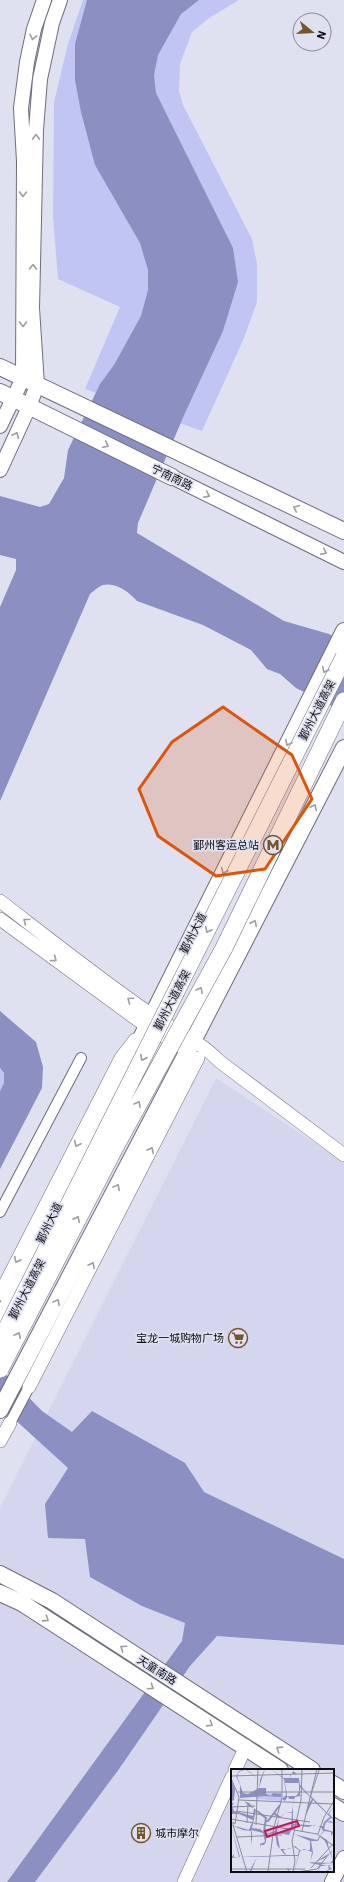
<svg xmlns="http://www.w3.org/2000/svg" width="344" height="1882" viewBox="0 0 344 1882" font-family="'IBM Plex Sans','Noto Sans SC',sans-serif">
<rect width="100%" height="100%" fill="#dfe1f1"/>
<!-- built -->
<path fill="#d3d6ed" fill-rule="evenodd" d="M216,1078l128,84v720h-344v-374zM232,1770h101v101h-101z"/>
<!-- green -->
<path fill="#c1c5f3" d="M83,0h156l-30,18 -17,14 -12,32 -1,27 4,14 69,134 5,25v38l-13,36 -42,93 -117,-42 35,-82 -62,-28 -5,-63 1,-114 14,-58z
M0,1068l4,5v10l-4,8z"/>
<!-- water -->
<path fill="#8b8fc2" d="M87,0h112l-18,14 -23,41 -4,20 2,18 77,155 5,34 -15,49 -38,82 -47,110 -1,10 147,88 45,13 15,9v69l-48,-24 -16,-14 -13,-5 -16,-19 -48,-25 -66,-24c-8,-9 -21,-19 -34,-16 -4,1 -9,6 -13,9l-90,207v-194l16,-37v-11l-16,-4v-59l40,11 9,-3 15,-26 4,-28 32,-66 14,-19 27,-49 7,-26v-20l-8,-27 -45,-78 -14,-53 -6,-32v-36z
M0,1011l36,31 7,25 -1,21 -42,81v-78l4,-8v-10l-4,-5z
M0,1368l42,43 30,21 20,-21 93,52 19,29 140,67v86l-127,-9 -27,30 -71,103 -84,113h-28l175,-241 3,-18 -43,-17 -52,-29 -5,-38 -37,-1 -3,-34 23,-36 -68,-62z"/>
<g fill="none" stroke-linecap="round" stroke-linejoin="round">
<defs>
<path id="minor" d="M0,1212l81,-154
M10,1423l19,-36"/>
<path id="tertiary" d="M0,901c48,37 96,75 146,110 24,17 53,29 73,50l125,94
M0,919l146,107 34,20
M0,1294l121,-236 14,-18
M29,1387l169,-329
M0,1441l10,-18
M235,1770l11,-24
M184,1882l48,-105"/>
<path id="secondary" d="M0,426l23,-48 1,-217 -3,-53 6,-46 7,-33 10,-29
M0,470l29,-63 8,-22 -5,-77 4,-178 4,-51 12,-56 8,-23
M172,477l172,85
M332,1882l12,-24"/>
<path id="primary" d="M0,367l344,164
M0,392l172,85
M0,1321l344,-690
M0,1410l193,-369 151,-293
M0,1574l52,27 260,169
M0,1593l22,10 258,167
M333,1784l11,7
M333,1806l11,7"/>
</defs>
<!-- minor casing -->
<use href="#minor" stroke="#6d6e7c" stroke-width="12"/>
<!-- tertiary casing -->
<use href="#tertiary" stroke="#6d6e7c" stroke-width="14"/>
<!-- secondary casing -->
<use href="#secondary" stroke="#6d6e7c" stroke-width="16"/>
<!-- primary casing -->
<use href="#primary" stroke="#6d6e7c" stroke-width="18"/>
<!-- minor -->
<use href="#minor" stroke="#fff" stroke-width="10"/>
<!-- tertiary -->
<use href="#tertiary" stroke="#fff" stroke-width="13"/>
<!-- secondary -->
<use href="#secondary" stroke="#fff" stroke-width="14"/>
<!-- primary -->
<use href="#primary" stroke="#fff" stroke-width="16"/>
<defs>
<path id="trunk-bridge" d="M0,1342l344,-685
M0,1369l114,-220 110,-201 120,-247"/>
</defs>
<!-- trunk-bridge casing -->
<use href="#trunk-bridge" stroke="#6d6e7c" stroke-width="18" stroke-linecap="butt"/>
<!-- trunk-bridge -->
<use href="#trunk-bridge" stroke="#fff" stroke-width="17"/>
</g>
<!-- one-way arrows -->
<defs><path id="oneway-chevron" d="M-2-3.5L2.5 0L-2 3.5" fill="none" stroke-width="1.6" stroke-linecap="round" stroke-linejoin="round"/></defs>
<g stroke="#9e9ea0">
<use href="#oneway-chevron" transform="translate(33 37) rotate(102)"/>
<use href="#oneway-chevron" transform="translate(36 137) rotate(-89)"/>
<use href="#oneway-chevron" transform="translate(23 194) rotate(91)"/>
<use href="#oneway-chevron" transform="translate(33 267) rotate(-89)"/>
<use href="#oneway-chevron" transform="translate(23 324) rotate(90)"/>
<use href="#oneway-chevron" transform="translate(16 435) rotate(-65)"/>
<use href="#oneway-chevron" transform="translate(106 445) rotate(26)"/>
<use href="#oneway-chevron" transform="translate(207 495) rotate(26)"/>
<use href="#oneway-chevron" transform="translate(296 508) rotate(-155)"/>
<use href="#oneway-chevron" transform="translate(324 552) rotate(26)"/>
<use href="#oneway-chevron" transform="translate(325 670) rotate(116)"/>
<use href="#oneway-chevron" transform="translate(288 743) rotate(117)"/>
<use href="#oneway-chevron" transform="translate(314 807) rotate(-63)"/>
<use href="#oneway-chevron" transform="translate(224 871) rotate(117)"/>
<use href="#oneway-chevron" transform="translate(26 921) rotate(-142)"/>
<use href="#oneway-chevron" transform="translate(254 923) rotate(-63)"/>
<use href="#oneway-chevron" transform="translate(208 930) rotate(117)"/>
<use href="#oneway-chevron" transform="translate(54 959) rotate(37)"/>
<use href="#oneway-chevron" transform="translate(200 990) rotate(-61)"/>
<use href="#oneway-chevron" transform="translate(130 1000) rotate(-145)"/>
<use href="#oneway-chevron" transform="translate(143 1058) rotate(117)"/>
<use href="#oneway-chevron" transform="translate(138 1104) rotate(-61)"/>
<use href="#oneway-chevron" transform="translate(77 1144) rotate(117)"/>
<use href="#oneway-chevron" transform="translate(151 1150) rotate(-63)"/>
<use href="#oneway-chevron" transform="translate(117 1187) rotate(-62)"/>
<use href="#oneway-chevron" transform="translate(77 1219) rotate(-63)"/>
<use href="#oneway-chevron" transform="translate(17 1260) rotate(117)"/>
<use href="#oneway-chevron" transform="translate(92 1265) rotate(-63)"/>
<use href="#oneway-chevron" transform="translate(57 1302) rotate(-62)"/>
<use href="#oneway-chevron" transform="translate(18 1335) rotate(-63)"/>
<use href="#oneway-chevron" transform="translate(46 1619) rotate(33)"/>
<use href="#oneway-chevron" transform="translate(123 1648) rotate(-146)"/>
<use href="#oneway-chevron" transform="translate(151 1687) rotate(34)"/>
<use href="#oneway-chevron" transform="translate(210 1724) rotate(32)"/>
<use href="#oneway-chevron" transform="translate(279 1749) rotate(-147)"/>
</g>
<!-- marked area -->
<path fill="#dd550c" fill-opacity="0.2" stroke="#dd550c" stroke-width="3" stroke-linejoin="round" d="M223,707l69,48 20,44 -47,70 -49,7 -58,-40 -19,-47 33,-47z"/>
<!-- icons -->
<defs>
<symbol id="metro-ring" viewBox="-11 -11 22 22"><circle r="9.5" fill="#dfe1f1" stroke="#76552b" stroke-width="1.5"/><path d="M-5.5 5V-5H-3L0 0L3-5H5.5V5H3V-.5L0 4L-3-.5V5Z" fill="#76552b"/></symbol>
<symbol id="supermarket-ring" viewBox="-11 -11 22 22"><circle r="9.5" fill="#dfe1f1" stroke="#76552b" stroke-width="1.5"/><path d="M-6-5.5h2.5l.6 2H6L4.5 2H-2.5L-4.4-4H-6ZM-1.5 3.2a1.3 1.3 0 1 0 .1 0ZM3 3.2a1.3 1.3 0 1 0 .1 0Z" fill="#76552b"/></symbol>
<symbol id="building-ring" viewBox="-11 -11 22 22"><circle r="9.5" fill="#dfe1f1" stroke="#76552b" stroke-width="1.5"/><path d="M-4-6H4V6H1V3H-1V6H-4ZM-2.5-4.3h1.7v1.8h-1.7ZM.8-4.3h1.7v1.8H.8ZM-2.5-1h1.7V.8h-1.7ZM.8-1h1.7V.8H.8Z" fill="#76552b"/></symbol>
</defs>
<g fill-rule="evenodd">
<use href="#metro-ring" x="262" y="834" width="22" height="22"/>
<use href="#supermarket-ring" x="227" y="1327" width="22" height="22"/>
<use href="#building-ring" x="130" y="1822" width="22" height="22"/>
</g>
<g text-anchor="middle" stroke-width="3.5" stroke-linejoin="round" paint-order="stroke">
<!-- street labels -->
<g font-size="11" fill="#0c0c11" stroke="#dfe1f1">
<text transform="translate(172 477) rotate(26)" y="4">宁南南路</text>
<text transform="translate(317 710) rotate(-63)" y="4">鄞州大道高架</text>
<text transform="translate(193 933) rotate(-63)" y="4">鄞州大道</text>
<text transform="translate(172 1000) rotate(-63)" y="4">鄞州大道高架</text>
<text transform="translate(49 1223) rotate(-64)" y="4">鄞州大道</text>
<text transform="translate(27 1289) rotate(-63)" y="4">鄞州大道高架</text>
<text transform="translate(157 1670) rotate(32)" y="4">天童南路</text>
</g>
<!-- poi labels -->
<g font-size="11" fill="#0c0c11" stroke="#dfe1f1" text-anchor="end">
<text x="259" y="849">鄞州客运总站</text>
<text x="224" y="1342">宝龙一城购物广场</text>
<text x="155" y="1837" text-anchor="start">城市摩尔</text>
</g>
</g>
<!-- overview -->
<g transform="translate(231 1769)">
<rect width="103" height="103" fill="#dfe1f1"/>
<path d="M51,23l-1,9 -25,-2v-6z" fill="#c1c5f3"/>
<path d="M14,0l15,11 3,-7 2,-4 -6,19h7v6l5,2 2,-3 8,1v3l-16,-1 -25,2v-13l-4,-9 3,-5zM15,0l14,11 -1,8 -11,6 -5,-1 -6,-17 2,-4zM40,0l13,9h6v-4h-4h6l1,-3 4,3h-6l-1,4h9l1,7 10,11 9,-27h1l-9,27 17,18 6,-8 -5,8 5,5 -3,-1 -4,4 4,-1 3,2 -8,-1 -2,7 10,3 -3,4v-4l-7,-1 -4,5 7,4 3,12 4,-1 -3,2 3,10 -14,1 7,2 7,-2 -5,2 3,3 -7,3 4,-3 -1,-3h-7l-4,6 3,-7 -10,-2 2,-11 -8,-3 -4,2 -6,21 4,-16h-15v13l5,-1 1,1v3h-12l11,-1 -1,-3 -4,1v-13l-26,1 -6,15h-2l8,-15h-17l4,15 -4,-15 -9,1 3,-4v3h5l-8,-31 9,31 45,-2 -8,-10 -2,-12 -9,2v7l-2,3h-3v3l-1,-4 5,-2 -2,-9 -12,-3 1,2v7l-1,6v-14l-8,-1 -12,-5 18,5 4,-10 -14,-6h-8v-35l4,10 -1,11 -2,1 1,3 2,-2 -3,4 2,5 19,5 1,-8 -4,-1 -6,-6 5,2 7,7 -4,18 8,1 7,5 8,-3 4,-13 -6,-4 1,-2 7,5 5,-5h6l2,-13h-5l-1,-3 -3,5 -3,-2 4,-4 -2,-16zM54,14h14v9l-3,4h-9zM69,18l12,12 -4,6 -3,12 8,-17 17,17 -6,5 -1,4 -30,-2v-21l2,-6 5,-1zM55,43l6,1 -1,15 -8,4h-6l2,-14zM63,56l14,2 6,-2 7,2 2,4 -6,9 -23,-6 16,7v9h-10l-5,-4 -6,3h-9l-3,-16 12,2zM89,68l5,4 5,12 -15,9 10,-4 5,-5 3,7 -3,3 -20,-1 3,-9 -2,-12h7zM63,78l5,3 -1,5h-12l-3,-5z" fill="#8b8fc2" fill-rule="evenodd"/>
<path fill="none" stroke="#8b8fc2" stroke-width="2" d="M26,42l9,7 -2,14M35,52h2l12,-16"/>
<path fill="none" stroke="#8b8c97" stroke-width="1" d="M0,7l103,-3M0,9l8,19 -4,27 -2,-2v3l14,47M7,23h49M55,23h48M8,31l95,4M0,38l24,-1M5,42l74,11M0,50l86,15 17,12M16,54l1,-19M25,56l2,-56M71,62l15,-62M87,65l6,-17 10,-16M6,68l45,-2M80,99l23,-25M0,100h74M37,102l6,-44 8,-29v-29M62,103l2,-11 -3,-20 9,-41 1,-31M66,103l20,-3 12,-15"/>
<path fill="#c2185b" fill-opacity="0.15" stroke="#c2185b" stroke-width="2" d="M66,52l2,5 -32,11 -2,-6z"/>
<rect width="103" height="103" fill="none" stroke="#0c0c11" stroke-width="2"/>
</g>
<!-- north arrow -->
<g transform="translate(312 32) rotate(108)"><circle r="19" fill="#dfe1f1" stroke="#8b8c97"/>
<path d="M0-3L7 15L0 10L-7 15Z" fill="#76552b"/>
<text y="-6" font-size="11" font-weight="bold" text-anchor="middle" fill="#0c0c11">N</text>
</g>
</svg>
